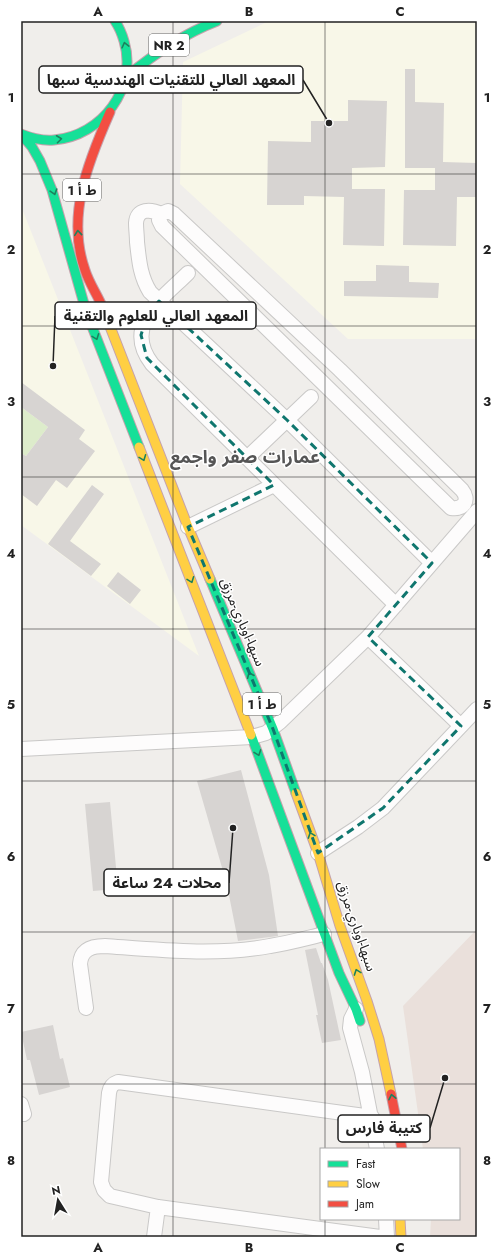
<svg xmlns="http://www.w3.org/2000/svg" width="498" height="1258" viewBox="0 0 498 1258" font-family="Jost,'Noto Sans Arabic',sans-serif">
<rect width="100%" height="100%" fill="#f0eeeb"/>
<!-- education -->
<path fill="#f8f7e8" d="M269,21h208v318h-129l-168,-155 3,-122z
M21,206l178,450 -178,-131z"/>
<!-- military -->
<path fill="#eae0db" d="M477,929v308h-47l1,-18h28v-70h-36l-20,-143z"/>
<!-- grass -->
<path fill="#ddeccb" d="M21,407l27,20 -22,29 -5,-3z"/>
<!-- building -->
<path fill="#d7d4d2" d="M405,69h10v33l29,1 -1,59 34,1v34h-20l-1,49 -53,-1 1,-55h31v-22h-30z
M348,100l39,1 -2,66 -33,1v21h33l-1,57 -41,-1 1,-48 -40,-1v9h-37l1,-64 43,1v-21h37z
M376,265l33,1v16l30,1 -1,15 -94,-2v-15h32z
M21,382l64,48 -6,9 16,12 -28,37 -11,-8 -19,26 -16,-12v-41l5,3 22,-29 -27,-20z
M92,485l12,9 -34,47 31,23 -10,12 -43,-32z
M118,572l23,18 -11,14 -23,-18z
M241,770l28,105 9,61 -40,5 -11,-56 -30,-104z
M110,802l8,87 -25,2 -8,-87z
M316,948l5,15h1l6,17 13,60 -19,3 -6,-28h2l-13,-65z
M53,1025l7,34 3,-1 7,29 -31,8 -9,-35h-3l-6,-28z"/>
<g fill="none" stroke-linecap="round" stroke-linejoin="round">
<defs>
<path id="street" d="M168,211l6,3 166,156 122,120c8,10 2,20 -11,18l-289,-282 -3,-6 2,-6z
M161,214c-10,-5 -24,-6 -25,9 0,6 1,13 1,19 2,18 3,34 13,50l137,128 145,143
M188,273c-26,26 -66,52 -36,91l244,241
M247,458l64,-61
M188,527l86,-42
M368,637l93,89
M21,749l231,-12 14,-4 14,-11 88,-85 109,-126
M318,853l40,-26 25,-19 94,-99
M86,1008l-6,-44c1,-15 12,-18 25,-18 55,4 111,10 165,0 19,-3 37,-8 54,-12
M356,1009l-5,10 -1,9 12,44 15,77
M21,1104l3,10
M372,1117l-254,-35c-6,2 -8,5 -9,11l-8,89 3,8 6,6 48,11 222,30
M386,1219l1,18
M154,1237l4,-30"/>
<path id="fast" d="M126,77c28,-23 57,-43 91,-56
M21,134l11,13 8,14 12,29 34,121 53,136
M21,134c10,4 22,7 33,6 48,-4 84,-52 70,-99 -2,-7 -5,-14 -9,-20
M210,579l63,150 23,64
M251,735l88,238 17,36 4,12"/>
<path id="slow" d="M102,306l86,221 22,52
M139,447l112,288
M296,793l22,60 22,73 27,75 12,38 12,55
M400,1219l1,18"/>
<path id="jam" d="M102,306c-5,-12 -13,-23 -17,-36 -19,-54 3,-108 25,-158
M391,1094l11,55"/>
</defs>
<!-- street casing -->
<use href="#street" stroke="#c9c8c7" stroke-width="16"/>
<!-- fast casing -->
<use href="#fast" stroke="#c5a2ac" stroke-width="11"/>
<!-- slow casing -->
<use href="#slow" stroke="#c5a2ac" stroke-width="11"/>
<!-- jam casing -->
<use href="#jam" stroke="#c5a2ac" stroke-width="11"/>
<!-- street -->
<use href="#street" stroke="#fdfcfc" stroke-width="14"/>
<!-- fast -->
<use href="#fast" stroke="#16e098" stroke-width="9"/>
<!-- slow -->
<use href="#slow" stroke="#ffcf43" stroke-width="9"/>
<!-- jam -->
<use href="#jam" stroke="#f24e42" stroke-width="9"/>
</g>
<!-- one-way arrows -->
<defs><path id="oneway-chevron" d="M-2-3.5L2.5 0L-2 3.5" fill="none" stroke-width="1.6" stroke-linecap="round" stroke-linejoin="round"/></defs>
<g stroke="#1c815d">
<use href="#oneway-chevron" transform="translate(125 45) rotate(-104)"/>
<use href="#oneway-chevron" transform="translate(59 139) rotate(-7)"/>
<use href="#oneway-chevron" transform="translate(54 192) rotate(72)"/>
<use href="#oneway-chevron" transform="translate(78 233) rotate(-96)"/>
<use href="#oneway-chevron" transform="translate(96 337) rotate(69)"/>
<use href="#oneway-chevron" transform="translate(143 458) rotate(69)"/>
<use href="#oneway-chevron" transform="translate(191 580) rotate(69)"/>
<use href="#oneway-chevron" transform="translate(250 675) rotate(-113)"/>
<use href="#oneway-chevron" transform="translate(258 753) rotate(70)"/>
<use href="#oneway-chevron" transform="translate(311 835) rotate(-110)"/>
<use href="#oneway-chevron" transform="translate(357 972) rotate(-110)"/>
<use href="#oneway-chevron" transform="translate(392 1097) rotate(-102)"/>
</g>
<!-- marked area -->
<path fill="none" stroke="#0f766e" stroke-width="3" stroke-dasharray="8 5" stroke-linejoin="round" d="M159,301l128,119 145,143 -64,74 93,89 -78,82 -65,45 -45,-124 -85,-202 86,-42 -127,-127 -6,-23 7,-22z"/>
<!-- grid -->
<path fill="none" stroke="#222" stroke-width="1" stroke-opacity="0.55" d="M173,21v1216M325,21v1128M21,174h456M21,326h456M21,477h456M21,629h456M21,781h456M21,932h456M21,1084h456M325,1219v18"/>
<g text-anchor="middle" stroke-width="3" stroke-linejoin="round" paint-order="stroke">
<!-- shield labels -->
<g fill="#fff" stroke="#646464" stroke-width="1">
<rect x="149" y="34" width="40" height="22" rx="3"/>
<rect x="63" y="179" width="38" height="22" rx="3"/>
<rect x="243" y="693" width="38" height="22" rx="3"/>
</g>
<g font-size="13" font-weight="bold" fill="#222">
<text x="169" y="50">NR 2</text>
<text x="82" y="195">ط أ 1</text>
<text x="262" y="709">ط أ 1</text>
</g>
<!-- street labels -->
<g font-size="14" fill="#222" stroke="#fff">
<text transform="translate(243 622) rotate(67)" y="5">سبها-اوباري-مرزق</text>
<text transform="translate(357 926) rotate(71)" y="5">سبها-اوباري-مرزق</text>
</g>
<!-- district labels -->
<g font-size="18" font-weight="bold" fill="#555" stroke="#fff">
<text x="245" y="463">عمارات صفر واجمع</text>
</g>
</g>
<!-- callouts -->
<path fill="none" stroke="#222" stroke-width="1.5" d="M329 123L303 80M53 366L55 316M233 828L229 883M445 1078L430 1128"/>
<g fill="#222" stroke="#fff" stroke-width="1.5">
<circle cx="329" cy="123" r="4"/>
<circle cx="53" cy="366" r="4"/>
<circle cx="233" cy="828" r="4"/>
<circle cx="445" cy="1078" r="4"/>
</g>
<g fill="#fff" stroke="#222" stroke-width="1.5">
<rect x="39" y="66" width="264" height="27" rx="4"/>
<rect x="55" y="302" width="201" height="27" rx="4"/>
<rect x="104" y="869" width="125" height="27" rx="4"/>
<rect x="338" y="1115" width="92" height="27" rx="4"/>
</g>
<g font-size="15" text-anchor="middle" font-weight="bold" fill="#222">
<text x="171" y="85">المعهد العالي للتقنيات الهندسية سبها</text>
<text x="156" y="321">المعهد العالي للعلوم والتقنية</text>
<text x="167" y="888">محلات 24 ساعة</text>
<text x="384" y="1133">كتيبة فارس</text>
</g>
<!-- border -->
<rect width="498" height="1258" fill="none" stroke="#ffffff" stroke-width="44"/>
<!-- legend -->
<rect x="320" y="1148" width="140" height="72" fill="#ffffff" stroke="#a7a7a7"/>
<rect x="328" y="1161" width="20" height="6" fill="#16e098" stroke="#a7a7a7"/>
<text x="356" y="1168" font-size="12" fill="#222222">Fast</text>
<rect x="328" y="1181" width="20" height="6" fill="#ffcf43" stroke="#a7a7a7"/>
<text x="356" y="1188" font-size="12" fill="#222222">Slow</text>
<rect x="328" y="1201" width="20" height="6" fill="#f24e42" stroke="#a7a7a7"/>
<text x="356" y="1208" font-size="12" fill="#222222">Jam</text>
<!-- north arrow -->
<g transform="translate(58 1200) rotate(349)" stroke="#ffffff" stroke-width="3" paint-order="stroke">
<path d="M0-3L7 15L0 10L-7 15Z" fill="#222222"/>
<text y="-6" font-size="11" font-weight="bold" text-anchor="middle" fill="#222222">N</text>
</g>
<rect x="22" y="22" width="454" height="1214" fill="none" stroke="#222" stroke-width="1.5"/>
<g font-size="13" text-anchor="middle" font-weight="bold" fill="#222">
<text x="98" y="16">A</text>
<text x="249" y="16">B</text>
<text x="400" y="16">C</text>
<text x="11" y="102">1</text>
<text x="487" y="102">1</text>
<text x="11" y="254">2</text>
<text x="487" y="254">2</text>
<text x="11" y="406">3</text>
<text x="487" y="406">3</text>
<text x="11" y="558">4</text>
<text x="487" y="558">4</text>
<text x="11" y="709">5</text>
<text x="487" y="709">5</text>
<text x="11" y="861">6</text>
<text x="487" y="861">6</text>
<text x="11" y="1013">7</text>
<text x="487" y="1013">7</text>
<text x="11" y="1165">8</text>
<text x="487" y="1165">8</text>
<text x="98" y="1252">A</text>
<text x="249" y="1252">B</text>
<text x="400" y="1252">C</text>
</g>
</svg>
